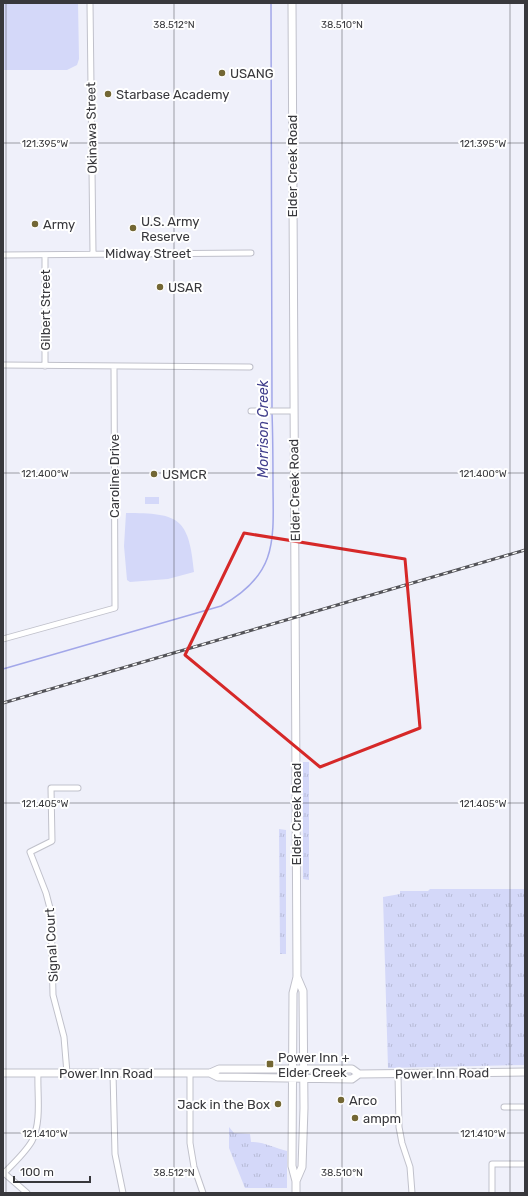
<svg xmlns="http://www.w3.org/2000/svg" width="528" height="1196" viewBox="0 0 528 1196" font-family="Rubik,sans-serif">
<defs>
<pattern id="grass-tufts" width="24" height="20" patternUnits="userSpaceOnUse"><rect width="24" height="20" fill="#d4d8f9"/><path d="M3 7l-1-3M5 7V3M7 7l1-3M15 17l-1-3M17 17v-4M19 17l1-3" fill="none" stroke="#b7bad6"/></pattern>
</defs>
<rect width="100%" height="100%" fill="#eff0fa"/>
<!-- grass -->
<path fill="url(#grass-tufts)" d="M303,762h6v118l-6,-1z
M279,829l7,1v124h-6z
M430,889h95v176l-137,3 -5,-171 17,-3v-3h28z
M229,1127l5,6 16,1 1,8c13,0 23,6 36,9v37h-42l-16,-40z"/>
<!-- pitch -->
<path fill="#d4d8f9" d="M4,3h74l1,56 -2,6 -10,5h-64z
M145,497h14v7h-14z
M126,513c53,0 63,5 68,59l-26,7 -38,3 -3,-2 -3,-34z"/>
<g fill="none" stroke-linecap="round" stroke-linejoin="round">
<!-- stream -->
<path stroke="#a2a7e9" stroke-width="1.5" d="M271,3l1,406
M3,669l218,-63c54,-30 53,-61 52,-116 0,-26 0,-52 -1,-77"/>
<defs>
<path id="street" d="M90,3l3,250
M3,255l248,-2
M45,255v111
M3,365l247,2
M251,411h42
M3,639l112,-31 -1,-242
M67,1073l-3,-36 -11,-42 -2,-83 -5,-19 -16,-41 22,-11 -1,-53h27
M113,1073l2,81 8,39
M190,1073v70l4,24 9,26
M398,1074l1,53 3,16 8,24 2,26
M504,1107h21
M4,1173l23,20
M3,1174c10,-10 22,-21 29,-33 10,-20 5,-47 6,-68
M492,1193v-29h33"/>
<path id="secondary" d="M292,3l5,974 -4,16 -1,173 4,15v12
M3,1073h207l9,-4h133l7,5
M210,1073l8,4 134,2 7,-5 166,-2
M296,1181l6,-14 2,-59 -1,-117 -6,-14"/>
</defs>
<!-- street casing -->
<use href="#street" stroke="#c0c1cb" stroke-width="7"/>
<!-- secondary casing -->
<use href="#secondary" stroke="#c0c1cb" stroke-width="9"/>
<!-- street -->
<use href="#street" stroke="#fff" stroke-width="5"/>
<!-- secondary -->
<use href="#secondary" stroke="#fff" stroke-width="7"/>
<defs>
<path id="rail" d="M3,703l522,-153"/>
</defs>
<!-- rail casing -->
<use href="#rail" stroke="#535358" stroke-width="3"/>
<!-- rail -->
<use href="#rail" stroke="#fff" stroke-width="1.5" stroke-dasharray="4.5" stroke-linecap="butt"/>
</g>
<!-- marked area -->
<path fill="none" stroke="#d62828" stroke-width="3" stroke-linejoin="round" d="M244,533l161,26 15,169 -100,39 -135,-112z"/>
<!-- ticks -->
<path fill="none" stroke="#38383c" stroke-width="1" stroke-opacity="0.45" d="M6,3v1190M174,3v1190M342,3v1190M510,3v1190M3,143h522M3,473h522M3,803h522M3,1133h522"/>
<!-- markers -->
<g fill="#736734" stroke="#fff" stroke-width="1.5">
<circle cx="222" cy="73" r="4"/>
<circle cx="108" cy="94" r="4"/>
<circle cx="35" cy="224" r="4"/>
<circle cx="133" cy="228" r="4"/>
<circle cx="160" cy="287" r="4"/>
<circle cx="154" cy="474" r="4"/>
<rect x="266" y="1060" width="8" height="8" rx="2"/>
<circle cx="341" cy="1100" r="4"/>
<circle cx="278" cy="1104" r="4"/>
<circle cx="355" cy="1118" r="4"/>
</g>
<g text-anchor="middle" stroke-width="4" stroke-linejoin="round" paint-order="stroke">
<!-- poi labels -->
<g font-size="13" fill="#38383c" stroke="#fff" text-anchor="start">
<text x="230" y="78">USANG</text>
<text x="116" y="99">Starbase Academy</text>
<text x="141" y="226">U.S. Army<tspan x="141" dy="15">Reserve</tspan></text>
<text x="43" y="229">Army</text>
<text x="168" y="292">USAR</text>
<text x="162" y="479">USMCR</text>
<text x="278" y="1062">Power Inn +<tspan x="278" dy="15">Elder Creek</tspan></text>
<text x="349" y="1105">Arco</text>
<text x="270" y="1109" text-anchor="end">Jack in the Box</text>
<text x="363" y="1123">ampm</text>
</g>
<!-- street labels -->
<g font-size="13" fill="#38383c" stroke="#fff">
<text transform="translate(91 128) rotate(-91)" y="5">Okinawa Street</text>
<text transform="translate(292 166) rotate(-90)" y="5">Elder Creek Road</text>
<text x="148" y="258">Midway Street</text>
<text transform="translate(45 310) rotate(-90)" y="5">Gilbert Street</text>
<text transform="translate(114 476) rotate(-90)" y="5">Caroline Drive</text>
<text transform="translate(294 490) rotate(-91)" y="5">Elder Creek Road</text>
<text transform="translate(296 814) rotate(-90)" y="5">Elder Creek Road</text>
<text transform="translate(51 945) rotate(-93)" y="5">Signal Court</text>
<text x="106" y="1078">Power Inn Road</text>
<text transform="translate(442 1073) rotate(-1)" y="5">Power Inn Road</text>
</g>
<!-- water labels -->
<g font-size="14" font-style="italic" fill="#403e8c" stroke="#fff">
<text transform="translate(263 429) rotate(-90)" y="5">Morrison Creek</text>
</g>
</g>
<g font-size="10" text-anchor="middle" fill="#38383c" stroke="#fff" stroke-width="4" stroke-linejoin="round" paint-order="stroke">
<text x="174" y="28">38.512°N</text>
<text x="342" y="28">38.510°N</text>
<text x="483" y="147">121.395°W</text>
<text x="45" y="147">121.395°W</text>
<text x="483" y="477">121.400°W</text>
<text x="45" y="477">121.400°W</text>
<text x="45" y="807">121.405°W</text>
<text x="483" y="807">121.405°W</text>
<text x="45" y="1137">121.410°W</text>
<text x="483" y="1137">121.410°W</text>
<text x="174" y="1176">38.512°N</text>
<text x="342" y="1176">38.510°N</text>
</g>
<!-- border -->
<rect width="528" height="1196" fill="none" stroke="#38383c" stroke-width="8"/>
<!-- scale -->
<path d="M14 1176v6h76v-6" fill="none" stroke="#38383c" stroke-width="2"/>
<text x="20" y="1176" font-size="12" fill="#38383c" stroke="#ffffff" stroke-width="3" paint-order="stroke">100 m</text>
</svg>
